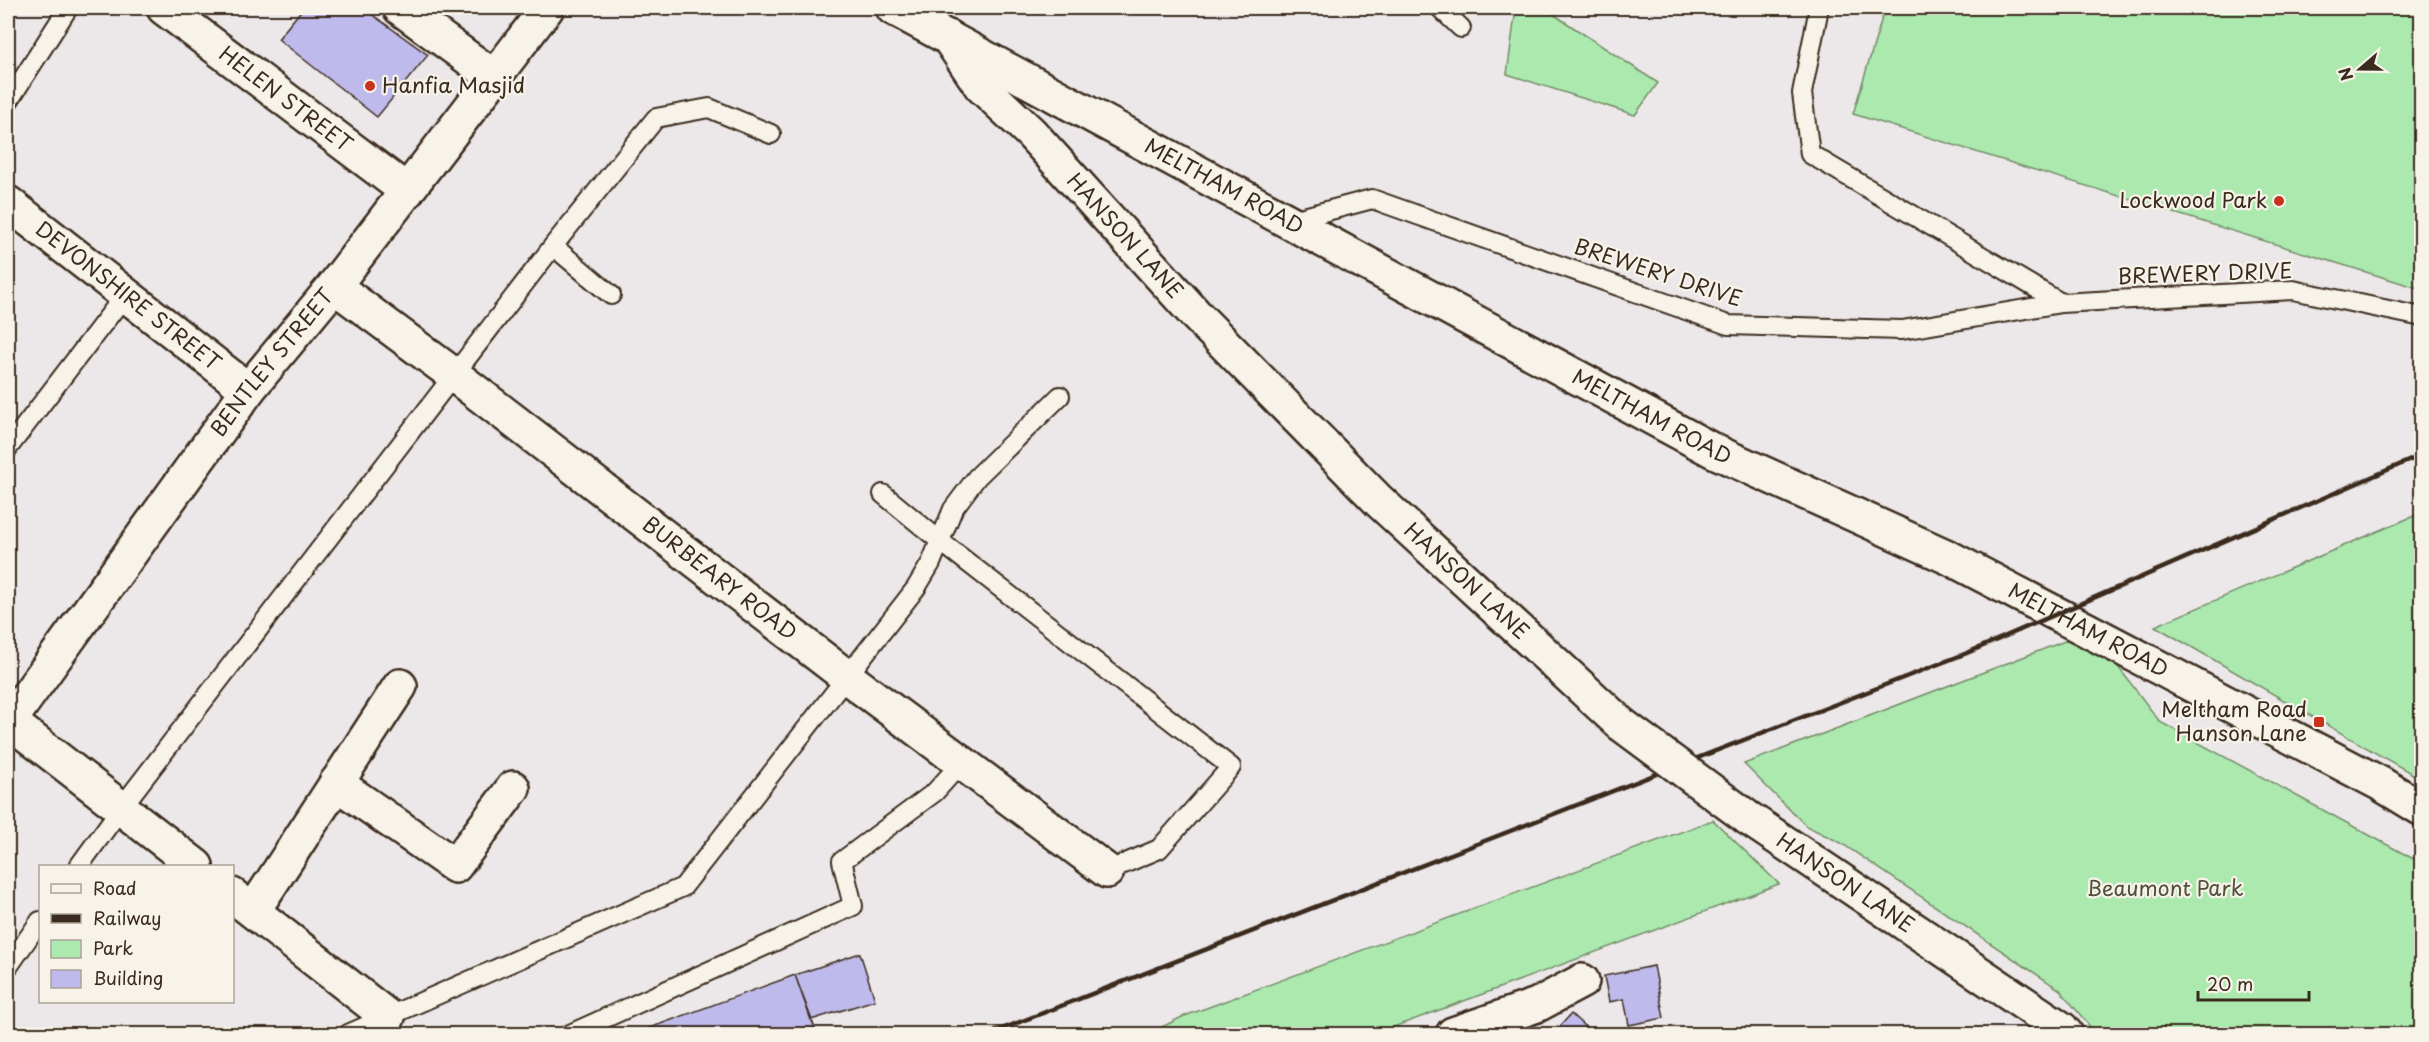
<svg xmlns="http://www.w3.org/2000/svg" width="2429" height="1042" viewBox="0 0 2429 1042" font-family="'Playpen Sans',sans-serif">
<rect width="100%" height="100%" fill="#ece8e9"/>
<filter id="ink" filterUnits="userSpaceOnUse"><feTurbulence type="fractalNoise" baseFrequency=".0167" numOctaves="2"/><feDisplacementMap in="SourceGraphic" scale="12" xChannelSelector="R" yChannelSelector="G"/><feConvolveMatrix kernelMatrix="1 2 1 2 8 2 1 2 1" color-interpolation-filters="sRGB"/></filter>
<g filter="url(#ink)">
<!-- green -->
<path fill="#abe9af" stroke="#738a66" stroke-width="1.5" d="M1516,8h31v2l111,73 -23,32 -128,-41z
M1885,8h536v281l-568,-175z
M2421,513v266l-266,-153z
M2091,631l69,91 261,141v171h-325l-36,-44 -219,-147 -35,-17 -62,-62z
M1713,820l66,64 -404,150h-227l34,-17z"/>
<!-- building -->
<path fill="#bfbaec" stroke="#3b2a1e" stroke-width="1.5" d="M303,8h60l65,47 -51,62 -99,-78z
M860,953l15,47 -64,20 -16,-45z
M1654,966l10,52 -35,7 -5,-26 -15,3 -5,-26z
M795,975l22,59h-184z
M1571,1014l22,20h-33l-4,-3z"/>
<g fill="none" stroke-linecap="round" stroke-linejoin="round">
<defs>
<path id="lane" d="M1440,8l21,20
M1819,8l-17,85 8,61 251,149 232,-13 129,27
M8,102l60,-94
M1289,221l83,-22 356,126 174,5 159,-27
M553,246l58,49
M8,448l117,-153
M883,494l57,47 291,226 -72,82 -52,22
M79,866l42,-58 432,-562 103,-128 53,-10 62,26
M8,967l32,-46
M348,1034l335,-147 233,-299 15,-25 22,-54 24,-32 83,-81
M570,1034l283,-128 -11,-45 93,-69 27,-30"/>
<g id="street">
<path id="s1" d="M164,8l243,183"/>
<path d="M400,8l94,69"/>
<path id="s2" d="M948,37l33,49 50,47 166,183 182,185 242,223"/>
<path id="s3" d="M8,203l240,187"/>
<path id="s4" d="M334,286l120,89 393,302 260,194"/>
<path d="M9,721l187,145"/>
<path id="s5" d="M8,723l240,-333 86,-104 213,-278"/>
<path d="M336,783l119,83 58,-78"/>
<path id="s6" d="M1748,818l314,211 4,5"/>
<path d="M232,895l156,122"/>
<path d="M253,911l147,-225"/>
<path d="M1453,1034l84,-29 45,-24"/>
</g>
<g id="secondary">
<path id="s7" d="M893,8l821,443 236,107 431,226 41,25"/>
</g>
</defs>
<!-- lane casing -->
<use href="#lane" stroke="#3b2a1e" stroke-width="22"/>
<!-- street casing -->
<use href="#street" stroke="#3b2a1e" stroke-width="38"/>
<!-- secondary casing -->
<use href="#secondary" stroke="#3b2a1e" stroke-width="38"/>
<!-- lane -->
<use href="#lane" stroke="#f7f3e8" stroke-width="18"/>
<!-- street -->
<use href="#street" stroke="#f7f3e8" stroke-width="33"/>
<!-- secondary -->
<use href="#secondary" stroke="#f7f3e8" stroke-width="33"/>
<!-- rail -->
<path stroke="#3b2a1e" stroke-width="4.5" d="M989,1034l978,-381 455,-198"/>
<defs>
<path id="street-bridge" d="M1621,724l127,94"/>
</defs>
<!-- street-bridge casing -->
<use href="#street-bridge" stroke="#3b2a1e" stroke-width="38" stroke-linecap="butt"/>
<!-- street-bridge -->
<use href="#street-bridge" stroke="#f7f3e8" stroke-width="33"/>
</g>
</g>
<!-- markers -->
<g fill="#c8321e" stroke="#f7f3e8" stroke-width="2">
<circle cx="370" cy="86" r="6"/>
<circle cx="2279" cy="201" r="6"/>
<rect x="2313" y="716" width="12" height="12" rx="3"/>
</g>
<g text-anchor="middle" stroke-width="4.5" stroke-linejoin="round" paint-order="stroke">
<!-- poi labels -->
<g font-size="21" fill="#3b2a1e" stroke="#f7f3e8" text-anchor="end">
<text x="382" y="93" text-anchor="start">Hanfia Masjid</text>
<text x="2267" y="208">Lockwood Park</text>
<text x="2307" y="717">Meltham Road<tspan x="2307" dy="24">Hanson Lane</tspan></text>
</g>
<!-- street labels -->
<g font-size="21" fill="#3b2a1e" stroke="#f7f3e8">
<text dy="7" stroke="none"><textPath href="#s1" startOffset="152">HELEN STREET</textPath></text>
<text dy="7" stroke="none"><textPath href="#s7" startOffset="376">MELTHAM ROAD</textPath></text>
<text dy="7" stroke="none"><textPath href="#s2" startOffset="267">HANSON LANE</textPath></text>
<text transform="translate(1658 273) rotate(18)" y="7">BREWERY DRIVE</text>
<text transform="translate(2205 274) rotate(-2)" y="7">BREWERY DRIVE</text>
<text dy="7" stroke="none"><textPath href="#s3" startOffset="152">DEVONSHIRE STREET</textPath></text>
<text dy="7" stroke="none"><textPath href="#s5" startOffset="447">BENTLEY STREET</textPath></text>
<text dy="7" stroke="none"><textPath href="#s7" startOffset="862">MELTHAM ROAD</textPath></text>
<text dy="7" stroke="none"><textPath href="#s4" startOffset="484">BURBEARY ROAD</textPath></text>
<text dy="7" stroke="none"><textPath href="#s2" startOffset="753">HANSON LANE</textPath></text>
<text dy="7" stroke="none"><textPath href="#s7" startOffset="1348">MELTHAM ROAD</textPath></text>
<text dy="7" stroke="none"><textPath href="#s6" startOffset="117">HANSON LANE</textPath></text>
</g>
<!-- park labels -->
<g font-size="21" fill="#51503b" stroke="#f7f3e8">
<text x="2165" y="896">Beaumont Park</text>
</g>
</g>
<!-- margin -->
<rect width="2429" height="1042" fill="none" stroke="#f7f3e8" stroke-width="30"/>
<rect x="15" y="15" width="2399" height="1012" fill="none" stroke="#3b2a1e" stroke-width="2" filter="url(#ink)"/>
<!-- legend -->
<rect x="39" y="865" width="195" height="138" fill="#f7f3e8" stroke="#aca397" stroke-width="1.5"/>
<rect x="51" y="884" width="30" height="9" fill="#f7f3e8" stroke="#aca397" stroke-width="1.5"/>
<text x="93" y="895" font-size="18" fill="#3b2a1e">Road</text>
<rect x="51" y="914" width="30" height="9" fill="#3b2a1e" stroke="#aca397" stroke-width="1.5"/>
<text x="93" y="925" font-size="18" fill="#3b2a1e">Railway</text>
<rect x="51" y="940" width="30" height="18" fill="#abe9af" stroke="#aca397" stroke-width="1.5"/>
<text x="93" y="955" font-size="18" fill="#3b2a1e">Park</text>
<rect x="51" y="970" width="30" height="18" fill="#bfbaec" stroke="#aca397" stroke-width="1.5"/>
<text x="93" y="985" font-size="18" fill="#3b2a1e">Building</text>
<!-- north arrow -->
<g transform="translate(2360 69) rotate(250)" stroke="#f7f3e8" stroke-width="4.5" paint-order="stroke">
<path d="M0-4.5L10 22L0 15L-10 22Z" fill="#3b2a1e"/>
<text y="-9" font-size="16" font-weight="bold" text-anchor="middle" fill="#3b2a1e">N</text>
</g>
<!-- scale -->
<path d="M2198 991v9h111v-9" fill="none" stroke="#3b2a1e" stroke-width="3"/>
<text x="2207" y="991" font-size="18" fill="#3b2a1e" stroke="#f7f3e8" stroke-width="4.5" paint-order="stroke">20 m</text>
</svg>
